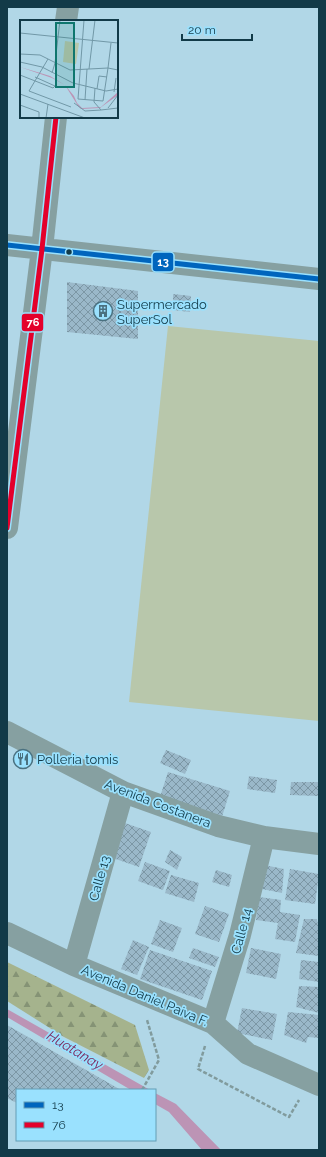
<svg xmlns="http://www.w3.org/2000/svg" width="326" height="1157" viewBox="0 0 326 1157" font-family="Raleway,sans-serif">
<defs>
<pattern id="forest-firs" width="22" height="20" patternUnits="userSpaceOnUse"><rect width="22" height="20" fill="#a5b38d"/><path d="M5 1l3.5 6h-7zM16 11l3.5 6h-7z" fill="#859375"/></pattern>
<pattern id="building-cross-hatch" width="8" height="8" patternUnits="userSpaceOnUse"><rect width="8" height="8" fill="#9ab8c9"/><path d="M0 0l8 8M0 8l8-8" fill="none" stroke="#7c97a5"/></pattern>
</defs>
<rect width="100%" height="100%" fill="#b1d7e7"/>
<!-- forest -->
<path fill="url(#forest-firs)" d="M7,962l128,63 14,45 -5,8 -80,-41 -57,-36z"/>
<!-- pitch -->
<path fill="#b8c7ab" d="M168,326l151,15v380l-190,-19z"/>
<!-- water -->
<path fill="#bc94b5" d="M7,1009l143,81h-19l-124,-73z
M155,1093l21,11 45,46h-19l-33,-38 -14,-8z"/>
<!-- building -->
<path fill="url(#building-cross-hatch)" d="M67,282l71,9v48l-71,-7z
M173,294l18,2 -1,16 -17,-2z
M166,750l25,10 -6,14 -25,-11z
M168,772l62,19 -9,29 -62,-20z
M249,776l28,4 -2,13 -28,-4z
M291,782h28v14l-29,-1z
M119,821l32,11 -12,35 -32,-11z
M170,850l12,7 -5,13 -12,-8z
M145,862l25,9 -7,19 -25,-9z
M264,865l20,4 -2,24 -20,-4z
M290,869l29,5 -4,30 -30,-4z
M216,870l16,5 -3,12 -17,-5z
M171,875l28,8 -5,19 -29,-9z
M259,897l22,3 -1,12 20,3 -5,27 -20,-3 3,-16 -22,-3z
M205,906l24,8 -10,28 -24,-8z
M304,919h13l2,11v26l-23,-3z
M160,920l22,8 -9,24 -22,-8z
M133,940l16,7 -12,28 -16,-6z
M193,948l26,9 -4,10 -26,-9z
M251,948l30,6 -5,25 -30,-6z
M150,950l62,21 -10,29 -62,-21z
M301,960l18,2v20l-20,-3z
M299,986l20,1v26l-23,-6z
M242,1008l35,6 -5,26 -35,-7z
M288,1012l31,3v23l-11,-1 -2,6 -22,-8z
M7,1025l114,65h-104v13l-10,-5z"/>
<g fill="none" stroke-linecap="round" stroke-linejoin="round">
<!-- path -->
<path stroke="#819b9d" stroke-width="2.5" stroke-dasharray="4 2" stroke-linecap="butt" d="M205,1046l-7,23 91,48 10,-17
M142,1090l17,-30 -12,-40"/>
<!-- minor -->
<path stroke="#86a0a1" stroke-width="22" d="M66,21l2,-14
M7,245l312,34
M7,528l35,-279 14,-132
M7,732l116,60 95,34 46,11 55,7
M7,933l67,32 139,58 35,31 71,31
M74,965l49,-173
M213,1023l27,-88 24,-98"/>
<defs>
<path id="bus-1" d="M7,245l312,34"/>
<path id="bus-2" d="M7,528l35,-279 14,-132"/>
</defs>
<!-- bus-1 casing -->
<use href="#bus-1" stroke="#9ae1fe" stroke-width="8"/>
<!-- bus-2 casing -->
<use href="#bus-2" stroke="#9ae1fe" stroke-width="8"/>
<!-- bus-1 -->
<use href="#bus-1" stroke="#0065bd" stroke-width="5"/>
<!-- bus-2 -->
<use href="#bus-2" stroke="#e4002b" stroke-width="5"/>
</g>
<!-- icons -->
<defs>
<symbol id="building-ring" viewBox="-11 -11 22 22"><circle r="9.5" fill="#9ae1fe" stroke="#4a7180" stroke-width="1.5"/><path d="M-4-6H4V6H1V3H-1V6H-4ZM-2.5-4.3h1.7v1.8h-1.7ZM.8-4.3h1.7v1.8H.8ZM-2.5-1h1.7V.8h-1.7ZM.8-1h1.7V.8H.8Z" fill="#4a7180"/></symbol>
<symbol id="restaurant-ring" viewBox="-11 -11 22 22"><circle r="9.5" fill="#9ae1fe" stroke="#4a7180" stroke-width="1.5"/><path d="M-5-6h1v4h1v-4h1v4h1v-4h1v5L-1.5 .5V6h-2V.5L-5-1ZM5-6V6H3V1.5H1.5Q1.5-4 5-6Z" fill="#4a7180"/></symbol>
</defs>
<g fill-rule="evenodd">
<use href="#building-ring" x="92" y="300" width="22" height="22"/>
<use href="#restaurant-ring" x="12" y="748" width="22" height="22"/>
</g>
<!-- markers -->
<circle fill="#123a48" stroke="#9ae1fe" stroke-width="1.5" cx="69" cy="252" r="3.5"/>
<g text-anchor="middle" stroke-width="3.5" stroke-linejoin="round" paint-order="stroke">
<!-- poi labels -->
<g font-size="13" fill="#123a48" stroke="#9ae1fe" text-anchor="start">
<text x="117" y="309">Supermercado<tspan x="117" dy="15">SuperSol</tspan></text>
<text x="37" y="764">Polleria tomis</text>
</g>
<!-- street labels -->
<g font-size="13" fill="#123a48" stroke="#9ae1fe">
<text transform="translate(158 803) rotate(21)" y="5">Avenida Costanera</text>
<text transform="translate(99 878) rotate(-74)" y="5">Calle 13</text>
<text transform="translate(241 931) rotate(-75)" y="5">Calle 14</text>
<text transform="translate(145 995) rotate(23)" y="5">Avenida Daniel Paiva F.</text>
</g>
<!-- water labels -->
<g font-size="14" font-style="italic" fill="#7d275d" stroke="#9ae1fe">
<text transform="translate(75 1050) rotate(31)" y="5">Huatanay</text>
</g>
</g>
<!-- overview -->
<g transform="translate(20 20)">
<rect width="98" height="98" fill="#b1d7e7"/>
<path d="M45,21l14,2 -3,21 -13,-2z" fill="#b8c7ab"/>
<path d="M0,47l17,5 13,4 15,9 9,11 3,7 5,5 19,-1 17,-15v3l-18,13 -19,1 -3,-3 -13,-21 -13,-7z" fill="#bc94b5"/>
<path fill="none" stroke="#7198a7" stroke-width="1" d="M64,0l-6,79 25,2 5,-33M0,13l98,10M0,34l20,1 30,15 38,-2 10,2M28,39l-19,32 42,16M0,42l22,5 31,16 33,8 12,-2M88,48l3,-25M69,49l6,-49M32,53l3,-10 5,-43M0,55l33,13 2,-2 -20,-9M75,68l-1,14 7,8 17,-2M77,69l2,-13 8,1M94,72l2,-14M0,74l65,24M65,80l2,-31M54,83l11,8 16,-1M0,85l19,7v6M88,88l10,-13M26,98l2,-14"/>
<path fill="#0f766e" fill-opacity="0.15" stroke="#0f766e" stroke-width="2" d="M36,3h18v64h-18z"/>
<rect width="98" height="98" fill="none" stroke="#123a48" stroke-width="2"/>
</g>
<g stroke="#9ae1fe" stroke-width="1.5">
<rect x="152" y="252" width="22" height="20" rx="4" fill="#0065bd"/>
<rect x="21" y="313" width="23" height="19" rx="4" fill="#e4002b"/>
</g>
<g font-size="11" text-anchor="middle" font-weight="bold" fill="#fff">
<text x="163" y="266">13</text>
<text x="33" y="326">76</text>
</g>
<!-- border -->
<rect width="326" height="1157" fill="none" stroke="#123a48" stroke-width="16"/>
<!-- legend -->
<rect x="16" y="1089" width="140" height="52" fill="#9ae1fe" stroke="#649eb5"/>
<rect x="24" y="1102" width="20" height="6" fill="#0065bd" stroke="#649eb5"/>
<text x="52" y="1109" font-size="12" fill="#123a48">13</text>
<rect x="24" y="1122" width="20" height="6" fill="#e4002b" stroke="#649eb5"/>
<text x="52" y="1129" font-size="12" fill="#123a48">76</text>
<!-- scale -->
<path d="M182 34v6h70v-6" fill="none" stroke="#123a48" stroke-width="2"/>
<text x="188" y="34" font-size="12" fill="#123a48" stroke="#9ae1fe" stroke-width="3" paint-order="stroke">20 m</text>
</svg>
